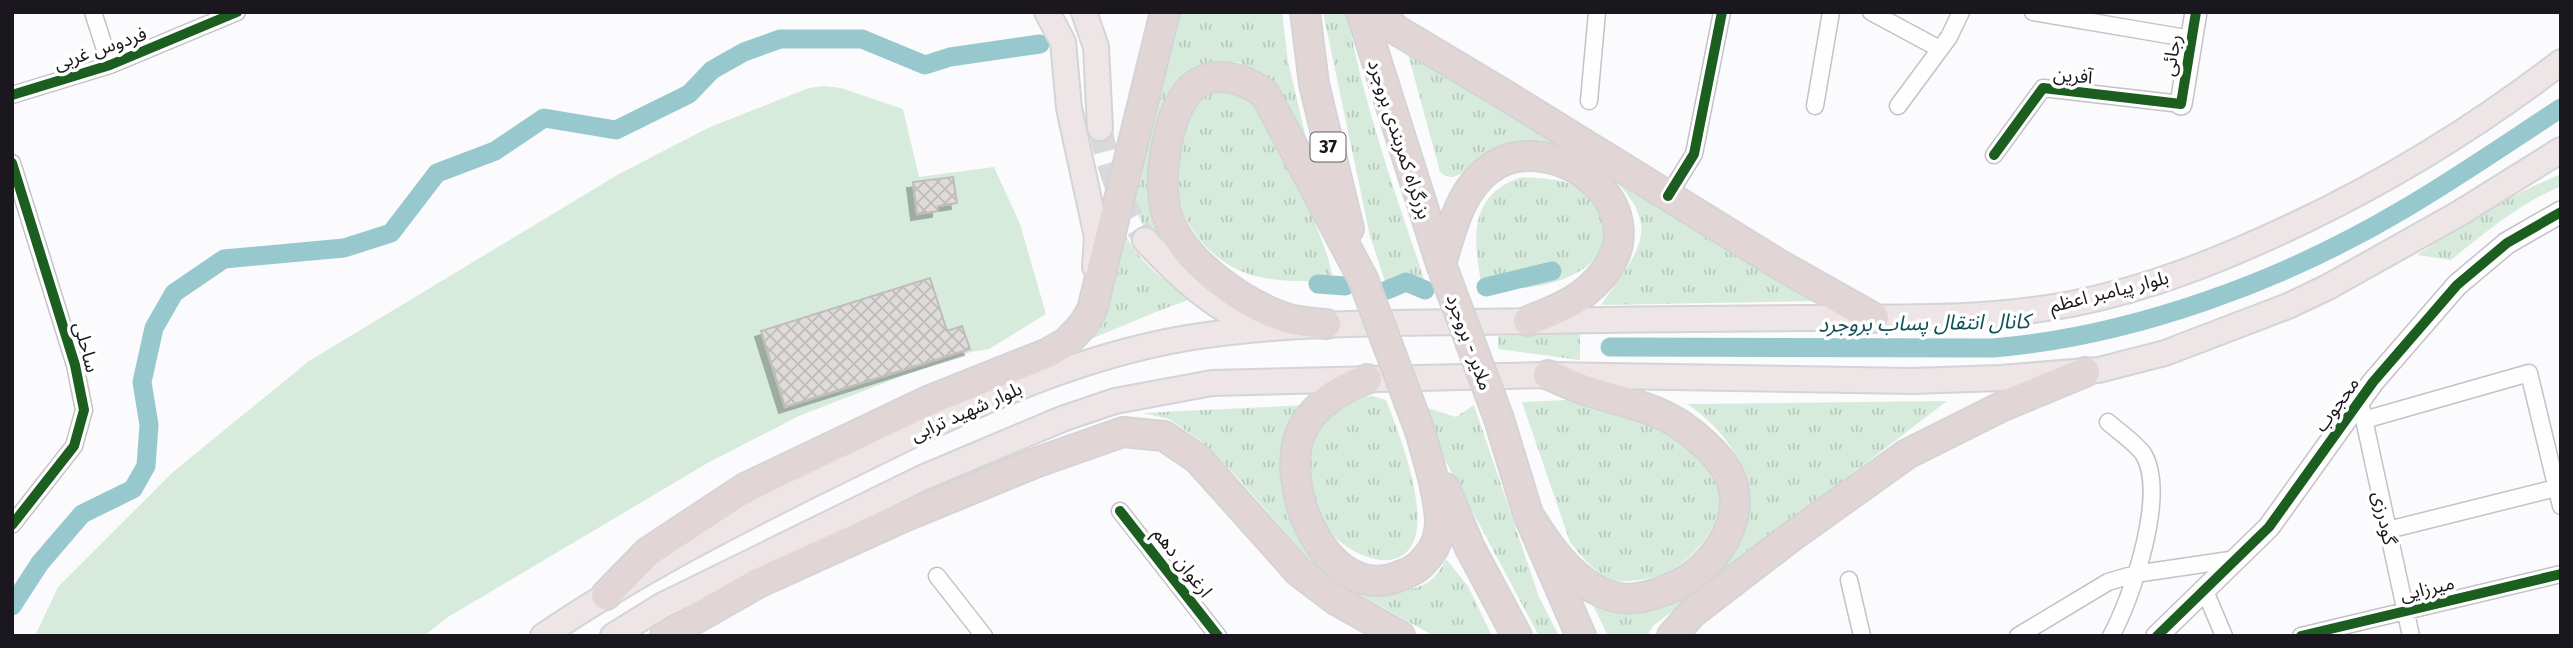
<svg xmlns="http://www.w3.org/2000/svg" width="2573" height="648" viewBox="0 0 2573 648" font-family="'Fira Sans','Noto Sans Arabic',sans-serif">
<defs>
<pattern id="grass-tufts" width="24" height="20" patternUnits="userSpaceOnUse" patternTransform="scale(1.75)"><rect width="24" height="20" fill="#d6ebdc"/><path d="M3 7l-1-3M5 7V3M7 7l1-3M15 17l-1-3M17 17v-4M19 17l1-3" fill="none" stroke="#b7c9bc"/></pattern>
<pattern id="building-cross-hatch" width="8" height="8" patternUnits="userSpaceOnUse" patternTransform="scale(1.75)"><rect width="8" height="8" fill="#dedbd9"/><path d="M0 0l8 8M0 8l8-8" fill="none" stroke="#bebbba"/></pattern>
<filter id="shadow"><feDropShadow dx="-6" dy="6" stdDeviation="0" flood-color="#0004"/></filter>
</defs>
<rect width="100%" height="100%" fill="#fbfafc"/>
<!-- grass -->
<path fill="url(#grass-tufts)" d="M1173,12h109l6,49 18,77 -34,-51 -16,-16 -18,-9 -20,1 -15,6 -43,49 -12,49 5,44 18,39v9l-30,-37 -8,-22z
M1323,12h24c16,92 49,182 78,270l-22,-9 -17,11 -16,-48z
M1408,54l133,75 280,172 -220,4c14,-21 36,-45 40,-70 7,-45 -70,-94 -109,-94 -33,-1 -67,37 -82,36 -4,0 -7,-3 -10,-5z
M1227,84c7,4 14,7 19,11 24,19 71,128 81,160 3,8 4,17 6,26 -36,0 -72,3 -104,-16 -51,-31 -70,-96 -40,-148 4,-7 8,-18 14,-22 7,-5 17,-7 24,-11z
M2561,174v12c-42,18 -75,46 -110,74l-34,-5c46,-31 93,-60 144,-81z
M1522,177c14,1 29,1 43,5 14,5 25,16 32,28 30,57 -46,80 -89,78 -9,-1 -18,-4 -27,-6 -8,-45 -12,-88 41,-105z
M1125,234c15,29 39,47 66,65 -45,15 -86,36 -130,51l42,-39 9,-17z
M1580,332v28l-82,-11v-13z
M1373,396l13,4c13,32 44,113 26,145 -21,36 -79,0 -92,-26 -13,-26 -16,-57 -4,-83 14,-29 25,-37 57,-40z
M1568,400c16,3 33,4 48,8 34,10 96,50 105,85 6,27 -28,66 -50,77 -13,8 -37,12 -52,11 -21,-3 -37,-24 -49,-39l-48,-140z
M1947,401l-294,225 -6,10h-39l-15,-31c41,12 55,6 91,-15 18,-11 37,-21 51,-39 6,-8 8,-20 10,-30 1,-10 5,-22 3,-32 -7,-36 -31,-65 -61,-85z
M1306,405l-21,81 1,14 6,20 108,70c24,-1 36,-10 46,-31l22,27 24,50h-58l-113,-63 -84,-96 -36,-36 -32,-22 -26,-6z
M1474,405l65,192 20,39h-20l-102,-191 -9,-37 28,9z"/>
<!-- garden -->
<path fill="#d6ebdc" d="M824,86l17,2 62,21 16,68 75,-10 26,57 26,90 -57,35 -18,3 -66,23 -104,40 -90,46 -263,156 -24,19h-389l23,-49 115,-115 136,-111 310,-187 89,-46 101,-40z"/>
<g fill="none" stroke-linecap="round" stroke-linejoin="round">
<!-- canal -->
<path stroke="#96c8ce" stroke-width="19" d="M1318,284l27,2
M1486,287l66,-16
M1387,290l19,-8 19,8
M1610,347l383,1c141,-12 290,-67 411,-139 53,-31 105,-67 157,-101
M12,606l28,-43 42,-49 51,-25 13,-23 3,-41 -7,-43 12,-54 20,-35 50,-34 120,-11 47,-15 46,-60 58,-22 49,-33 72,12 73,-36 23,-24 32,-18 36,-13h82l63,26 25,-8 90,-13"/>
</g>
<!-- building -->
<path fill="url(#building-cross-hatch)" stroke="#c0bcbb" stroke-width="2" filter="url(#shadow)" d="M953,177l4,26 -19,3v5l-21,3 -4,-32z
M930,278l17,53 15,-5 8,23 -185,58 -24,-76z"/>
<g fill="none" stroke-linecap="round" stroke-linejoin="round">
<!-- primary-tunnel -->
<path stroke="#d9d8db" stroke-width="24" stroke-dasharray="24 12" stroke-linecap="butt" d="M1100,128c10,45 20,73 45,112"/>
<defs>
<path id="street" d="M93,12l17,53
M1871,12l67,36
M2033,12l159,27
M12,95l98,-30 127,-53
M1589,101l8,-89
M1815,106l16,-94
M1898,106l51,-69 12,-25
M1994,155l49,-67 138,16
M12,163l63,202 9,45 -10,36 -62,79
M1668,196l26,-42 28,-142
M2362,410l49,226
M2364,420l165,-47 32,133
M2108,422c10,9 30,23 36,33 23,40 -12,143 -33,181
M1120,511l98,125
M2388,530l168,-42
M937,576l47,60
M1849,580l13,56
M2205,591l19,45
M2018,636l90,-54 27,-8 102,-15
M2301,636l260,-62"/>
<path id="secondary" d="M2181,104l15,-92
M2157,636l112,-109 104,-145 84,-97 50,-42 54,-31"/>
<path id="primary" d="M1047,12l16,30 6,66 28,129 -2,30
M1084,12l12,35 4,81
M1145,240c37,40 65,64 113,89
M543,636c93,-63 192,-114 292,-163 113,-56 227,-114 352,-135 92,-15 186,-15 280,-16 112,-2 223,-3 335,-4 89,-1 181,3 269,-14 78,-15 152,-45 224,-79 95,-45 183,-99 266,-163
M613,636l50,-31 259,-127 140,-59 53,-18 97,-18 336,-8 364,6 88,-3 99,-8 66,-17 123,-47 40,-19 132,-74 101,-63"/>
<path id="highway" d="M1305,12l9,72 35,145
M1361,12l80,252
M1375,12l23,19 107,64 275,170 94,53
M1441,264c10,-32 18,-72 47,-94 62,-49 184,41 105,115 -18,18 -42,27 -65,36
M1326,324c-12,-1 -25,-2 -37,-5 -45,-14 -107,-57 -122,-104 -10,-33 -1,-96 21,-123 20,-25 56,-15 77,2l98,185
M1367,379c-25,9 -49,23 -63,47 -31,56 24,181 96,150 7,-3 13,-5 19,-10 14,-14 21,-25 21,-46 -2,-30 -12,-60 -20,-89
M1499,419l29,95 53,122
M1445,488l25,60 47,88
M1528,514c20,33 50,77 92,84 19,3 40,-5 57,-13 39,-19 74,-70 50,-114 -10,-17 -29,-34 -45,-45 -30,-21 -66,-25 -100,-37 -11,-4 -23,-10 -34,-14
M606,595l42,-43 97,-64 185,-88 118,-47 19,-11 16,-17 9,-15 73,-298
M665,636l93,-53 148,-67 129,-53 88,-31 41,4 34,23 101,113 37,28 64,36
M1672,636l20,-23 99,-76 116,-83 96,-48 82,-34"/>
</defs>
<!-- street casing -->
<use href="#street" stroke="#c3c2c6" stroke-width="19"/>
<!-- secondary casing -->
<use href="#secondary" stroke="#c3c2c6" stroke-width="24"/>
<!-- primary casing -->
<use href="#primary" stroke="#d4d4d6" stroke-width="28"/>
<!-- highway casing -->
<use href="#highway" stroke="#d4d4d6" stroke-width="32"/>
<!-- street -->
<use href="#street" stroke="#fefeff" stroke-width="16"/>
<!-- secondary -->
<use href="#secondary" stroke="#fefeff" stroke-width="21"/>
<!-- primary -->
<use href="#primary" stroke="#eee5e6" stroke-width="24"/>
<!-- highway -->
<use href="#highway" stroke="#e2d5d6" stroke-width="28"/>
<defs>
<path id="highway-bridge" d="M1441,264l58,155
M1363,279l57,152"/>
</defs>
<!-- highway-bridge casing -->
<use href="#highway-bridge" stroke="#d4d4d6" stroke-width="32" stroke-linecap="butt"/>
<!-- highway-bridge -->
<use href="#highway-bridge" stroke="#e2d5d6" stroke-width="28"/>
<defs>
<path id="cycleway" d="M12,95l98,-30 127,-53
M1994,155l49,-67 138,16 15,-92
M12,163l63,202 9,45 -10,36 -62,79
M1668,196l26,-42 28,-142
M1120,511l98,125
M2157,636l112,-109 104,-145 84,-97 50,-42 54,-31
M2301,636l260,-62"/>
</defs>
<!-- cycleway casing -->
<use href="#cycleway" stroke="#fff" stroke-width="15"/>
<!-- cycleway -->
<use href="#cycleway" stroke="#1b5e20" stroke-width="10"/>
</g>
<g text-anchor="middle" stroke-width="7" stroke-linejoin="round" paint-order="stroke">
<!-- shield labels -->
<rect fill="#fff" stroke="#5f5d62" stroke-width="2" x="1310.5" y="132.5" width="35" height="29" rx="5"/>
<g font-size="18" font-weight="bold" fill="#1a171e">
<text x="1328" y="153">37</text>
</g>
<!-- street labels -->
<g font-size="19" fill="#1a171e" stroke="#fff">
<text transform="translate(100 48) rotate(-19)" y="7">فردوس غربی</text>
<text transform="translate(2171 55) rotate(-80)" y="7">رجائی</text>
<text transform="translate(2073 75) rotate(5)" y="7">آفرین</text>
<text transform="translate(1400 139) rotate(72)" y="7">بزرگراه کمربندی بروجرد</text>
<text transform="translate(2109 291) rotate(-14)" y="7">بلوار پیامبر اعظم</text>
<text transform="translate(1470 342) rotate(70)" y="7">ملایر - بروجرد</text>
<text transform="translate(87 347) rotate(75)" y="7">ساحلی</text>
<text transform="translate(2336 404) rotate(-54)" y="7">محجوب</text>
<text transform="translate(966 411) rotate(-24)" y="7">بلوار شهید ترابی</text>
<text transform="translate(2385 518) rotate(78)" y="7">گودرزی</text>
<text transform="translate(1183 562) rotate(52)" y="7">ارغوان دهم</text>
<text transform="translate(2427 588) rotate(-13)" y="7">میرزایی</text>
</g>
<!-- water labels -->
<g font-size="21" font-style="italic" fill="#0f5056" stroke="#fff">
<text transform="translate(1924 323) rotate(-1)" y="7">کانال انتقال پساب بروجرد</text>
</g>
</g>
<!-- border -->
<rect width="2573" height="648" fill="none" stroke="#1a171e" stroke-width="28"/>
</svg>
